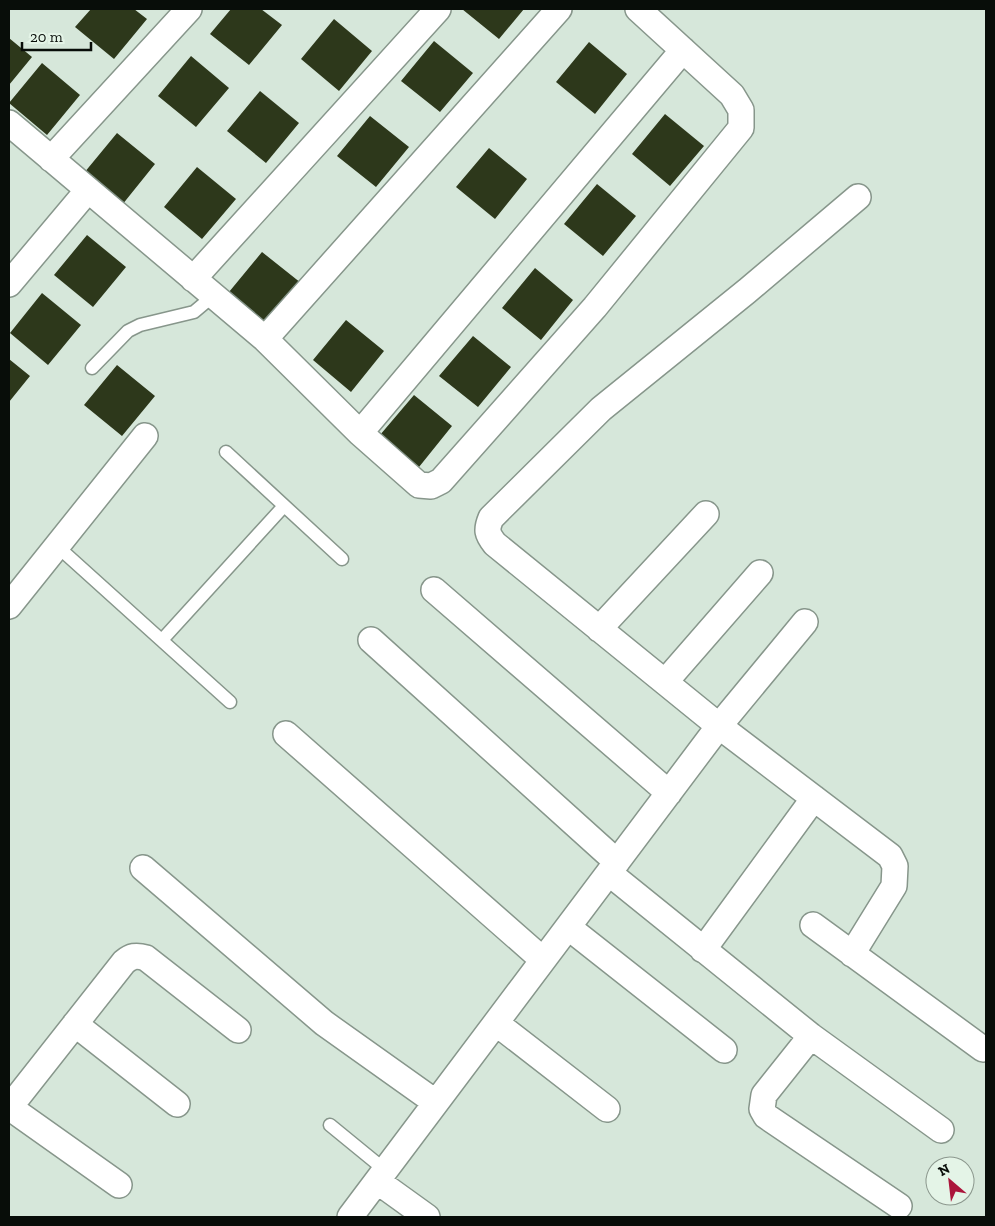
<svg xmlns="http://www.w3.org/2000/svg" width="995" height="1226" viewBox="0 0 995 1226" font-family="'Zilla Slab',serif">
<rect width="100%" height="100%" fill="#d6e7da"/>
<!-- building -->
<path fill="#2d381b" d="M91,9h43l13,10 -33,40 -39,-32z
M231,9h30l21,16 -33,40 -39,-31z
M462,9h62l-25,30z
M334,19l38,32 -33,40 -38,-32z
M9,38l23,19 -23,28z
M434,41l39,32 -33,39 -39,-31z
M589,42l38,32 -32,40 -39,-32z
M191,56l38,32 -33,39 -38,-31z
M42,63l38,32 -33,40 -38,-32z
M260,91l39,32 -33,40 -39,-32z
M665,114l39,32 -34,40 -38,-32z
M370,116l39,31 -33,40 -39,-31z
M117,133l38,31 -33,41 -38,-32z
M489,148l38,31 -32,40 -39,-32z
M197,167l39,32 -34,40 -38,-32z
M597,184l39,32 -33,40 -39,-32z
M87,235l39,32 -33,40 -39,-32z
M262,252l39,31 -34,40 -38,-31z
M535,268l38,32 -32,40 -39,-32z
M42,293l39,32 -33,40 -38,-32z
M346,320l38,31 -33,41 -38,-32z
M473,336l38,31 -33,40 -39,-31z
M9,359l21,17 -21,26z
M117,365l38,31 -33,40 -38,-31z
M414,395l38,31 -33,41 -39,-32z"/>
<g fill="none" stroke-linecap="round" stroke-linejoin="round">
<defs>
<path id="service" d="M92,368l36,-37 12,-6 54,-13 19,-16
M226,452l116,107
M57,546l173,156
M162,640l122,-134
M330,1125l55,45"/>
<path id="minor" d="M9,123l256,216 95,94 59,52 12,1 10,-5 154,-174 146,-179v-18l-9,-15 -94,-86
M51,159l138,-150
M193,279l245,-270
M9,284l79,-94
M265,339l294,-330
M360,433l323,-383
M434,590l235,203
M9,606l136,-170
M599,629l107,-115
M371,640l246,222
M665,682l95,-109
M286,734l257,226
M143,868l181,155 111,79
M609,873l202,163 130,94
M813,925l170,124
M568,927l156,123
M703,950l111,-152
M852,954l42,-68 1,-20 -5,-10 -171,-130 -224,-182c-8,-10 -9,-14 -4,-26l110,-109 146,-118 111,-94
M496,1023l111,86
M75,1024l102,80
M811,1036l-47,59 -2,14 4,7 133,90
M9,1107l110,78
M9,1108l115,-146c7,-6 12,-7 22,-4l92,72
M377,1181l50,36
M350,1217l369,-491 86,-104"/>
</defs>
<!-- service casing -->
<use href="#service" stroke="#87968b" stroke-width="15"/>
<!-- minor casing -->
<use href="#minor" stroke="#87968b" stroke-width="28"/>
<!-- service -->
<use href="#service" stroke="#fff" stroke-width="12"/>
<!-- minor -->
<use href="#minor" stroke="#fff" stroke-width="25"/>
</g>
<!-- border -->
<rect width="995" height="1226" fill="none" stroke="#080d09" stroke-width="20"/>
<!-- north arrow -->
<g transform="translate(950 1181) rotate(332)"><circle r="24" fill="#e4f4e7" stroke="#8c988e"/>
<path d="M0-4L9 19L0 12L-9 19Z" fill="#ab153b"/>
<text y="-8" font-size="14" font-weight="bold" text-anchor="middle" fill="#080d09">N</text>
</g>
<!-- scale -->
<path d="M22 42v8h69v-8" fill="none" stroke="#080d09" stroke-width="2.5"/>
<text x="30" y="42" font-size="15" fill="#080d09" stroke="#e4f4e7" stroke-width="4" paint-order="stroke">20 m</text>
</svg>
